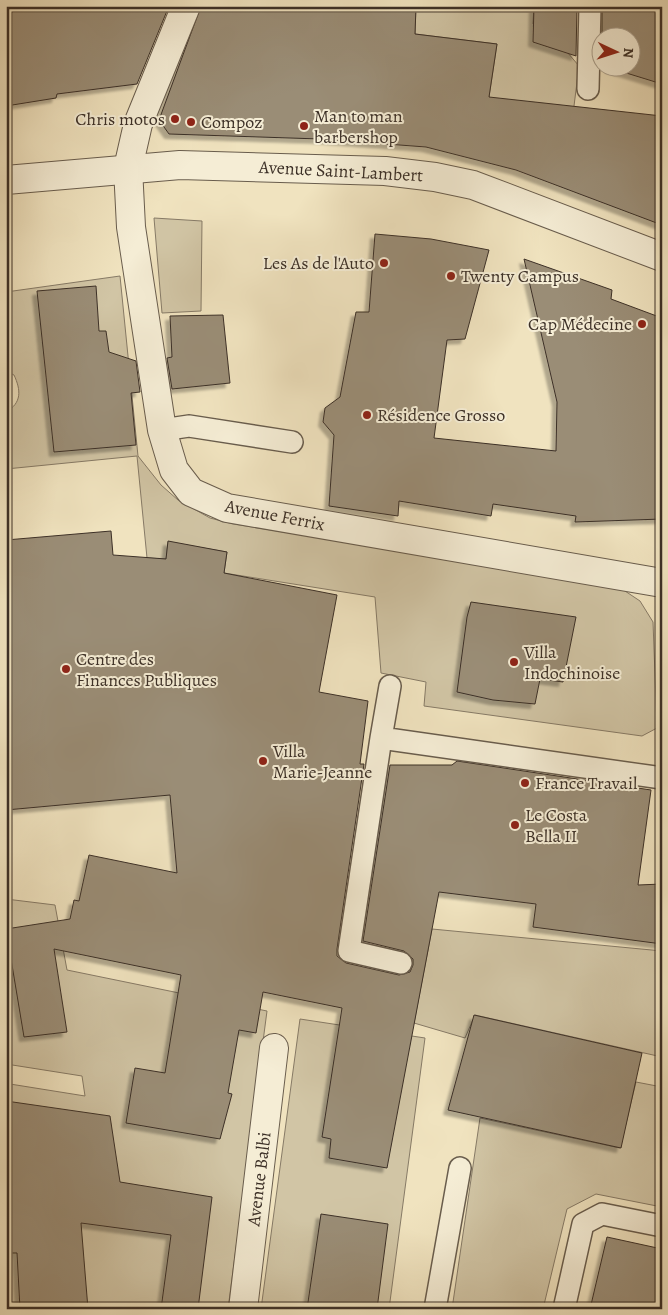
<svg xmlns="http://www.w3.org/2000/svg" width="668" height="1315" viewBox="0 0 668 1315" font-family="Alegreya,serif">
<defs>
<filter id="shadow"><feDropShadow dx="-4.5" dy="4.5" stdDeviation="1" flood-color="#0004"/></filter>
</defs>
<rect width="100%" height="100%" fill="#f0e3bf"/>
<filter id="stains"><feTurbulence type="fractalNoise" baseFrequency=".004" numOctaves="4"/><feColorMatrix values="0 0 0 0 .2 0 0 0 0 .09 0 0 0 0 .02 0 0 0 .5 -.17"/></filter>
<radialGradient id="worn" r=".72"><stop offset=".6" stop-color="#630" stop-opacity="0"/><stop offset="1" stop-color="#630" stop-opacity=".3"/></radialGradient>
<!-- green -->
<path fill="#d1c5a5" stroke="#867a66" d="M416,6h118l-1,18 12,2 34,40 -6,48 -52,4 -32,-21 8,-53 -82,-10z
M154,218l48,3 -1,90 -39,2z
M120,276l18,180 23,29 17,15 32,18 23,6 383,61 24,16 13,21 4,106 -15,8 -218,-30 2,-24 -45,-9 -6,-76 -151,-24 3,-21 -59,-10 -2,17 -19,-1 -10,-102 -131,13v-57c16,-9 15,-22 8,-37l-8,-4v-79z
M6,899l49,6 12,65 200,41 -39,298h-222v-222l4,-3 75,12 -3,-20 -76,-12z
M432,929l230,22v106l-187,-42 -10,23 -51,-15z
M300,1019l125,19 -36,271h-128z
M636,1082l26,5v120l-66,-13 -29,15 -24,100h-91l28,-191 140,30z"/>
<!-- building -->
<path fill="#9a8d76" stroke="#3c3027" filter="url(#shadow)" d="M6,6h163l-32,78 -80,10 -1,4 -50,8z
M201,6h215l-1,28 82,10 -8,53 173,19v109l-146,-55 -90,-23 -106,-8 -151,-5 -10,-14z
M534,6h43l-1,50 -43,-14z
M602,6h60v78l-52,-16h20v-30h-28z
M375,234l56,5 58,11 -24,89 -18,1 -13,98 122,13 1,-49 -33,-143 88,31 -1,9 51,19v201l-87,3 1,-6 -83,-12 -2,12 -92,-15 -1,15 -69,-10 5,-71 -11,-13 2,-14 15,-11 16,-85h13z
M96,286l3,45h7l3,21 27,9 4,31 -9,1 5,52 -82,7 -17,-161z
M223,315l7,68 -58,6 -5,-31 5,-1 -2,-41z
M111,531l2,24 53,4 2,-18 59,11 -3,21 113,22 -18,97 49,9 -8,63h4l-27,185v7l9,7 53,12 11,-3 3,-7v-6l-9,-8 -41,-10 27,-176h62l5,-4 194,29 -13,95 24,-1v60l-129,-17 3,-23 -97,-12 -52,276 -58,-10 2,-19 -9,-2 20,-129 -79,-16 -7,41 -17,-3 -11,63 4,1 -12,45 -94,-16 9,-55 30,5 16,-98 -127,-26 13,83 -43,5 -18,-108 64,-10 4,-19 5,1 10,-46 88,18 -7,-78 -164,15v-270z
M471,602l105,15 -13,65 -23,-3 -5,25 -42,-4 -36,-8 10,-75z
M474,1015l168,38 -21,95 -173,-38z
M6,1101l104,15 10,66 92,15 -14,112h-37l10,-74 -90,-12 7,86h-68l-3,-56h-7z
M321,1214l67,10 -11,85h-70z
M607,1237l55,12v60h-72z"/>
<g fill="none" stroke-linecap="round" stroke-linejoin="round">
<defs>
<path id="service" d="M588,89l2,-83
M162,430l27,-4 103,16
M381,738l9,-52
M401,963l-52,-12 32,-213 281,40
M435,1309l25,-141
M564,1309l19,-85 19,-10 60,12"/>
<path id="minor" d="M186,6l-48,118 -10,44 3,59 31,203 12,40 17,22 36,16 435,75
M243,1309l31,-261"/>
<path id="tertiary" d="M6,180l174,-15 205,6 50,6 38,8 189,72"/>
</defs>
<!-- service casing -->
<use href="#service" stroke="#695d4d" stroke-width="24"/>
<!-- minor casing -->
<use href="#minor" stroke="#695d4d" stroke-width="30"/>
<!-- tertiary casing -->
<use href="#tertiary" stroke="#695d4d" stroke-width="30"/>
<!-- service -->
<use href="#service" stroke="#f5edd5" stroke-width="21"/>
<!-- minor -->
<use href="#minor" stroke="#f5edd5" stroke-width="28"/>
<!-- tertiary -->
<use href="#tertiary" stroke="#f5edd5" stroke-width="28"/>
</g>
<!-- markers -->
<g fill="#8f2418" stroke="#f5edd5" stroke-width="2">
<circle cx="175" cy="119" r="5"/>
<circle cx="191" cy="122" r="5"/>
<circle cx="304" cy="126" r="5"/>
<circle cx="384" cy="263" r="5"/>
<circle cx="451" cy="276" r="5"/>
<circle cx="642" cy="324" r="5"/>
<circle cx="367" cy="415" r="5"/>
<circle cx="514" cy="662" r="5"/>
<circle cx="66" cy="669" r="5"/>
<circle cx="263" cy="761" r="5"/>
<circle cx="525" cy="783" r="5"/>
<circle cx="515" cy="825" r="5"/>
</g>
<g text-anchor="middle" stroke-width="4" stroke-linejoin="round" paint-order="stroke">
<!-- poi labels -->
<g font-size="18" fill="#3c3027" stroke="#f5edd5" text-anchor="start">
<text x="314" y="122">Man to man<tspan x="314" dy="21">barbershop</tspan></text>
<text x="165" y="125" text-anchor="end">Chris motos</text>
<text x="201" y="128">Compoz</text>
<text x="374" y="269" text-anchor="end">Les As de l'Auto</text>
<text x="461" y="282">Twenty Campus</text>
<text x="632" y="330" text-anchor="end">Cap Médecine</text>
<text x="377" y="421">Résidence Grosso</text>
<text x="524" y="658">Villa<tspan x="524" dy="21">Indochinoise</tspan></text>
<text x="76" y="665">Centre des<tspan x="76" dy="21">Finances Publiques</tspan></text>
<text x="273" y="757">Villa<tspan x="273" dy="21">Marie-Jeanne</tspan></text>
<text x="535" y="789">France Travail</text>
<text x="525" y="821">Le Costa<tspan x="525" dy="21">Bella II</tspan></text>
</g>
<!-- street labels -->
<g font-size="18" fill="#3c3027" stroke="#f5edd5">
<text transform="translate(341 171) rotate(3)" y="6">Avenue Saint-Lambert</text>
<text transform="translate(275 515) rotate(11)" y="6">Avenue Ferrix</text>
<text transform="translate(259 1179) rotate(-83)" y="6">Avenue Balbi</text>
</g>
</g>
<!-- margin -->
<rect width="668" height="1315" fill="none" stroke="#f0e3bf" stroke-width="25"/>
<rect x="8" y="8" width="653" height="1300" fill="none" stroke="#3c3027" stroke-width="2.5"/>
<rect x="12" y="12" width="643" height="1290" fill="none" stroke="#3c3027"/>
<!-- north arrow -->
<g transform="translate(616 52) rotate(94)"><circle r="24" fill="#f5edd5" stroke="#aba18f"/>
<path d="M0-4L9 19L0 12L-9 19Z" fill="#8f2418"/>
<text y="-8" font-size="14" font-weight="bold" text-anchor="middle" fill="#3c3027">N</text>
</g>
<rect width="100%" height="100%" filter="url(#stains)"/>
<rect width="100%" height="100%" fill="url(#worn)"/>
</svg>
